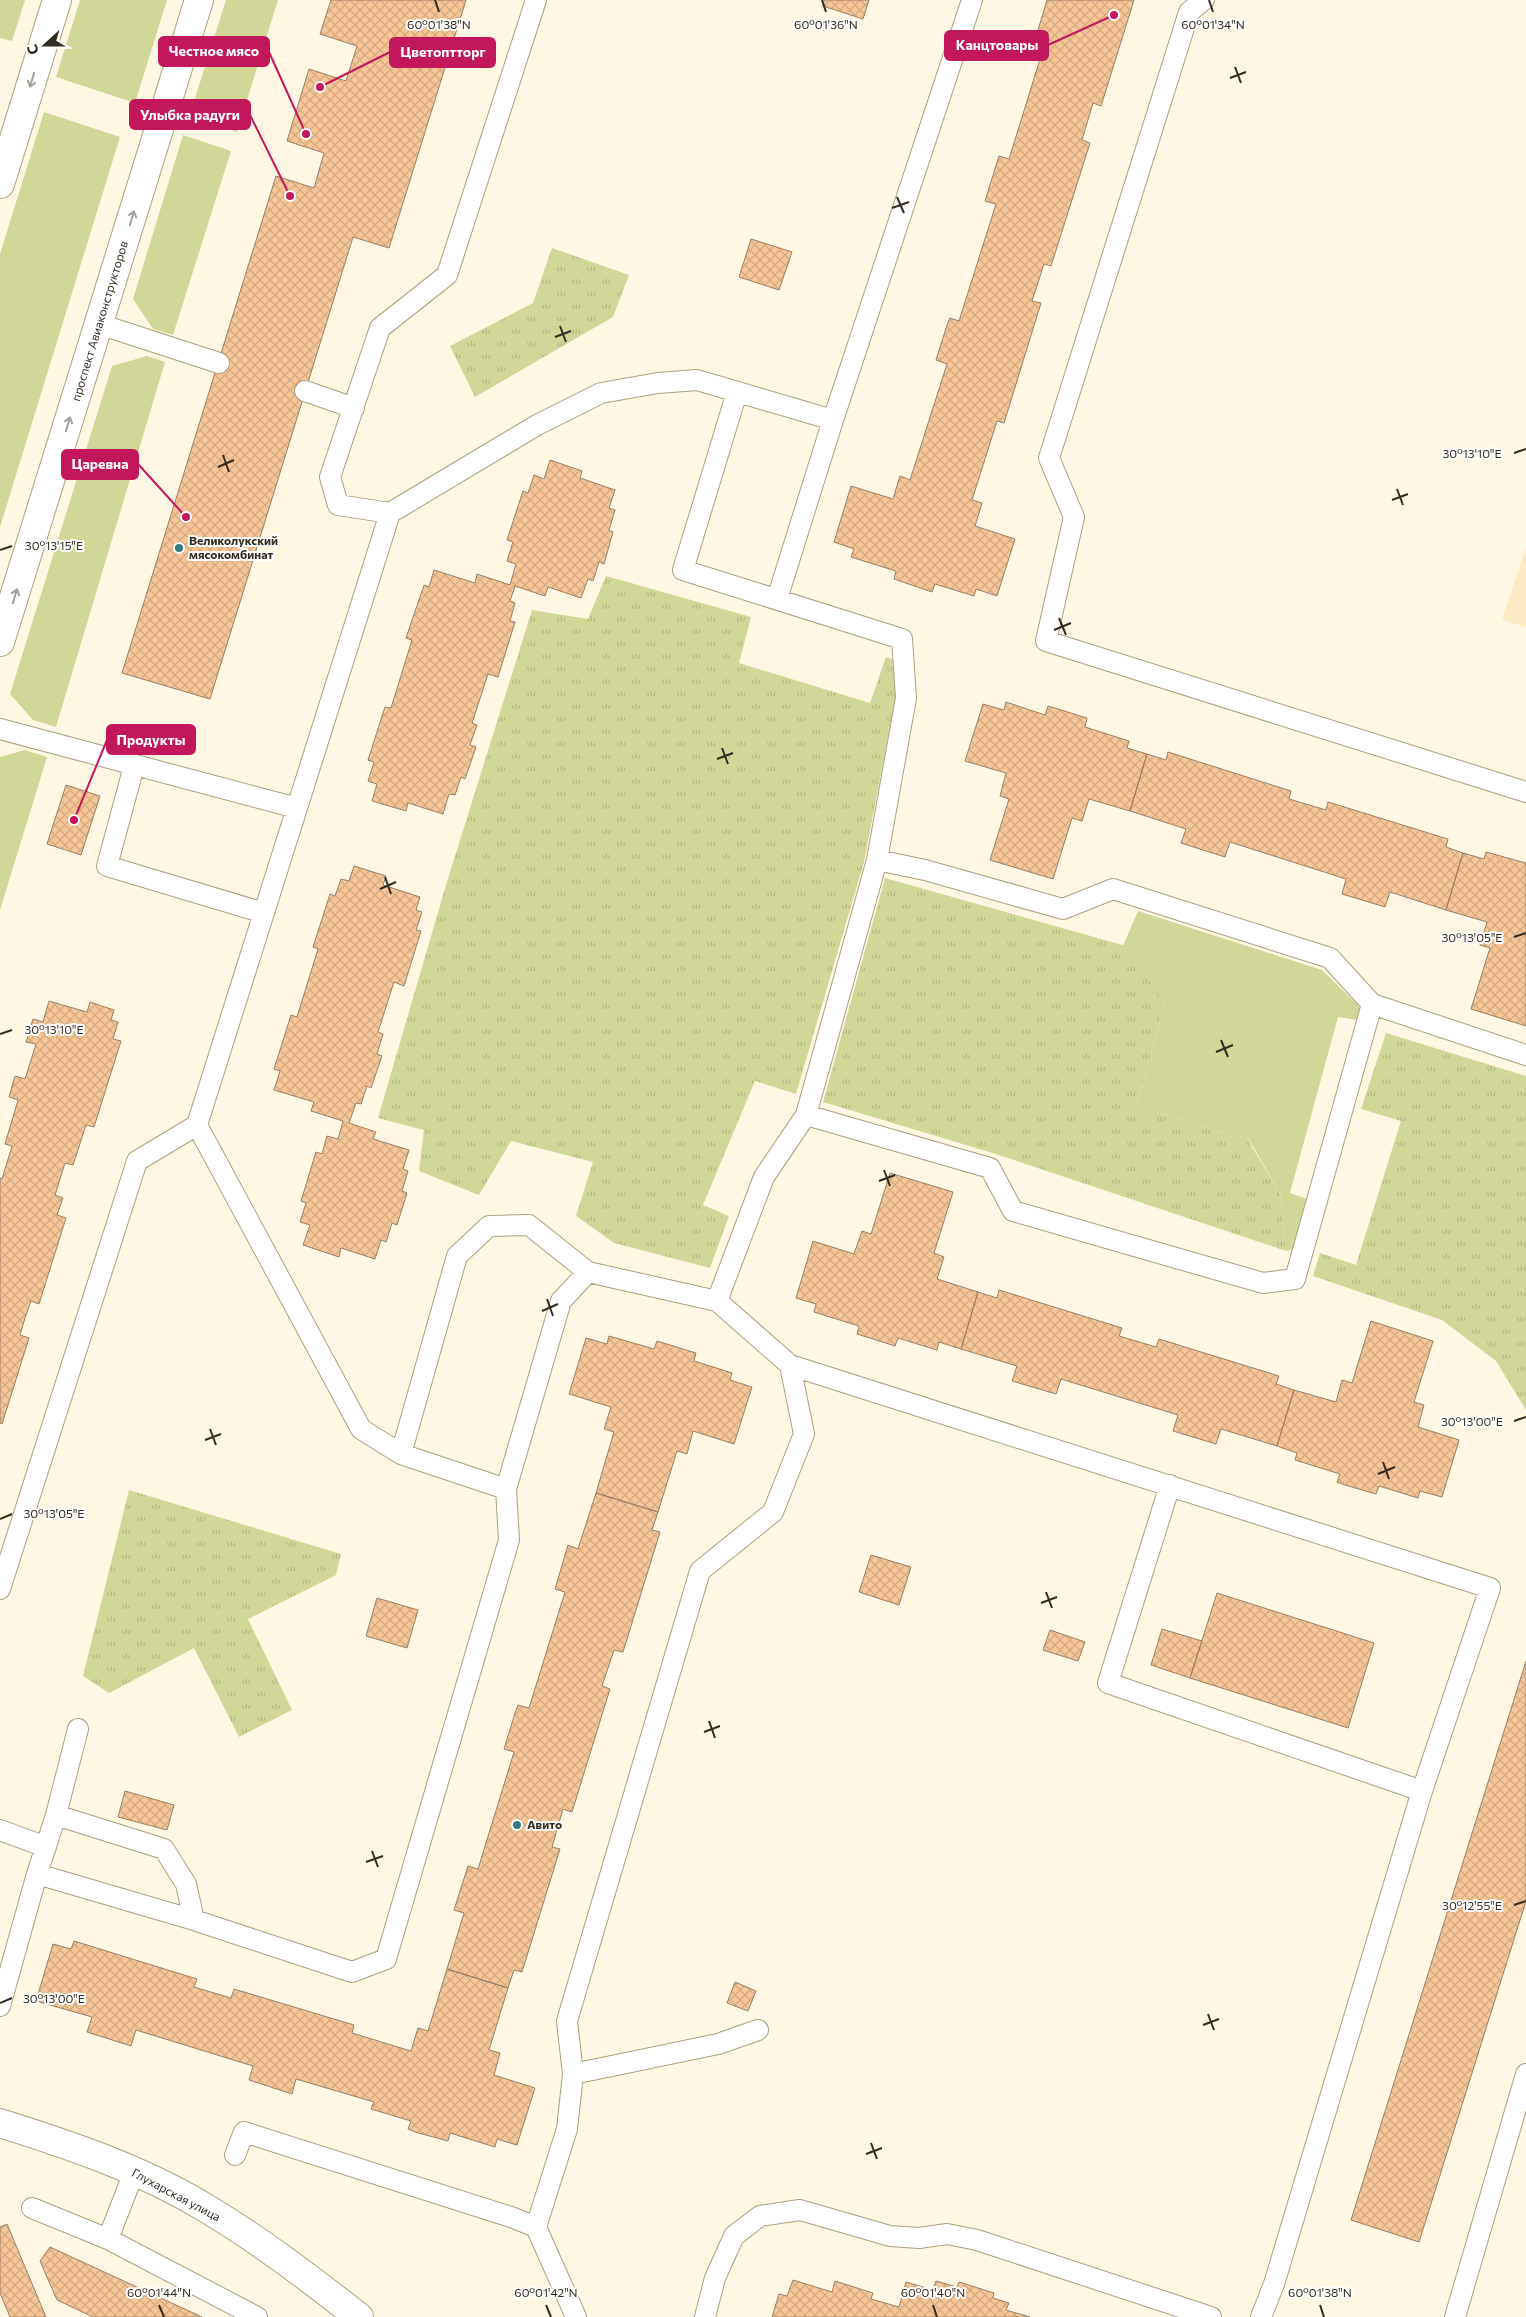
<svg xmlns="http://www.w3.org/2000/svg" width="1526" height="2317" viewBox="0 0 1526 2317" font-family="Commissioner,sans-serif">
<defs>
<pattern id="park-tufts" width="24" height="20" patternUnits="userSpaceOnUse" patternTransform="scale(1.25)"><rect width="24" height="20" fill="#d1d796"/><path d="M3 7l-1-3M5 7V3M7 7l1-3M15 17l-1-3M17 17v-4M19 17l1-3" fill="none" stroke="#b4b981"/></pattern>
<pattern id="building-cross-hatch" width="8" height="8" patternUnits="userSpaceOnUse" patternTransform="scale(1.25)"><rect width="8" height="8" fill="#f7c596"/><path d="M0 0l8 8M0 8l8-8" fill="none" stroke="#d4aa81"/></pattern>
</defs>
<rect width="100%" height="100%" fill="#fff7e3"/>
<!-- built -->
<path fill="#fcebc2" d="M1526,548v79l-24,-7z"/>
<!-- grass -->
<path fill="#d1d796" d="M0,0h25l-13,41 -12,-3z
M80,0h87l-32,103 -79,-26z
M226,0h52l-41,132 -48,-15z
M44,112l76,25 -120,390v-273z
M183,135l48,16 -58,184 -20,-6 -20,-30z
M147,356l18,6 -109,365 -23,-7 -23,-26 102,-328z
M25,750l22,7 -47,153v-153z
M1138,911l184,59 40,39 -4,11 -20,-3 -48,176 20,7 -15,49 -9,2 -6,-58 -32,-55h-7l-105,-32 29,-102 -42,-58z"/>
<!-- park -->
<path fill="url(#park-tufts)" d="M552,248l77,27 -16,42 -138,80 -25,-51 83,-43z
M606,576l145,41 -12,46 131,40 16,-46 9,3v40l-31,162 -68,232 -41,-13 -52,124 26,11 -19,52 -96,-25 -38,-27 17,-54 -82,-21 -32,54 -60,-24 5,-41 -46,-12 68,-233 86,-275 56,9z
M885,878l241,68 39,58 -29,102 105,32h7l4,9 28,46 6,58 -287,-96 -176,-53z
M1386,1033l140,43v334l-30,-49 -54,-41 -129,-44 7,-23 36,12 45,-144 -40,-12z
M129,1490l212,64 -5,21 -88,44 44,91 -53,27 -45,-89 -85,45 -26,-17z"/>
<!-- building -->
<path fill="url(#building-cross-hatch)" stroke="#998068" d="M331,0h135l-77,248 -36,-11 -143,462 -88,-26 154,-497 38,12 10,-35 -37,-12 22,-72 37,12 11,-35 -37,-12z
M824,0h45l-6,19 -40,-13z
M1047,0h87l-33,106 -8,-3 -11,37 8,3 -39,123 -7,-2 -12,37 9,2 -37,120 -7,-2 -25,79 10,3 -7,23 40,13 -18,57 -21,-7 -2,7 -39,-12 -3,8 -38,-13 2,-8 -45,-14 3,-8 -20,-7 17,-56 42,13 7,-23 10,4 37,-116 -11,-4 11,-35 3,-7 9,3 37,-117 -11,-3 14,-45 10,3 36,-116 -10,-3z
M751,239l41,13 -13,38 -40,-13z
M550,460l32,11 -2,7 35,12 -6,18 6,2 -6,20 4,2 -9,32 -5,-2 -6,19 -5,-2 -7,19 -33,-11 -3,9 -30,-10 -5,15 5,2 -5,18 5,1 -17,55 -10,-3 -16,49 5,2 -7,20 6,2 -11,32 -4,-2 -6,18 -6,-1 -6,20 -35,-11 -2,8 -34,-10 5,-17 -9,-3 6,-19 -6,-2 17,-53 6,1 21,-68 -6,-2 18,-53 5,2 5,-17 41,13 2,-9 33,11 6,-21 -9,-3 6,-19 -6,-2 16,-49 5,2 6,-18 10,4z
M1006,702l39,13 3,-9 39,12 -2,9 44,14 -2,7 20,6 -17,57 -41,-12 -7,22 -10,-3 -19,61 -63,-19 19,-61 -9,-3 6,-23 -41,-12 18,-57 21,6z
M1168,752l123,39 -2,8 37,11 2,-8 120,37 -2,8 17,6 -17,57 -56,-18 -5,15 -43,-13 4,-15 -116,-37 -5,15 -44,-14 5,-14 -56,-18 17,-57 19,6z
M66,785l34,11 -19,59 -34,-11z
M1486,852l40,11v163l-55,-17 19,-61 -10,-3 7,-23 -41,-12 17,-57 21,6z
M354,866l32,10 -3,9 37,12 -4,13 6,2 -6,18 5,1 -17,55 -10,-4 -16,50 5,2 -6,20 5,2 -11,32 -4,-2 -6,18 -5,-1 -7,20 27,9 -3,7 36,11 -6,19 5,2 -6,20 5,2 -10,32 -5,-2 -6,19 -5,-2 -6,19 -34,-11 -2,9 -36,-12 7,-20 -10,-3 6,-19 -5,-2 15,-49 6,2 5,-18 11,3 5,-18 -32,-10 3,-9 -40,-12 6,-19 -6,-2 17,-54 6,2 21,-68 -5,-2 17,-53 5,2 6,-17 8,2z
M49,1001l38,11 3,-10 24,8 -3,10 7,2 -5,17 8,2 -27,86 -8,-2 -13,40 -8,-2 -10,32 8,3 -6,17 9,3 -27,86 -8,-3 -6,17 -5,17 9,3 -27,86 -2,-1v-245l2,1 10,-33 -7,-2 13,-44 -9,-3 6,-21 10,3 11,-35 -10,-2 7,-23 10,3z
M890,1173l63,19 -19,61 10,4 -7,22 41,13 -17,57 -22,-7 -2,8 -39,-12 -3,8 -38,-12 2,-8 -45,-14 2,-8 -20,-6 17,-57 41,13 8,-23 9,3z
M999,1290l123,38 -3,8 37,11 3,-8 120,37 -3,8 18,6 -17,56 -56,-17 -5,15 -43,-13 5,-16 -117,-36 -5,15 -44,-13 5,-15 -56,-17 17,-57 19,6z
M1371,1321l62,20 -19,61 10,3 -6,22 41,13 -17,57 -22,-6 -2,7 -39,-12 -3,8 -31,-9 -8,-3 3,-8 -45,-14 2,-7 -20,-7 17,-56 42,12 6,-22 10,3z
M609,1336l45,13 3,-8 39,12 -2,8 38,12 -2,7 22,7 -18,57 -41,-13 -6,23 -10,-3 -19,61 -62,-19 18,-61 -10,-3 7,-22 -42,-13 17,-56 21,6z
M596,1493l62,19 -6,18 8,2 -37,120 -9,-2 -12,36 8,3 -38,123 -9,-3 -11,38 8,2 -38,123 -8,-2 -6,18 -61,-19 17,-56 -10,-3 14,-44 10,3 36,-117 -10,-3 11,-36 3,-8 11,3 36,-116 -10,-3 13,-44 10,4z
M871,1555l40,12 -12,38 -40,-13z
M1217,1593l157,50 -26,85 -158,-50z
M377,1598l41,12 -11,38 -41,-12z
M1162,1629l40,12 -12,37 -39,-13z
M1050,1630l35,12 -7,19 -35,-11z
M1526,1661v240l-107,341 -68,-22z
M125,1791l49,14 -7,25 -49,-13z
M74,1941l123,38 -3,8 37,11 3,-9 120,36 -2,8 59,18 7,-23 10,3 19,-62 61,19 -19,62 11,3 -6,22 41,13 -18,57 -20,-6 -2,8 -45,-14 -2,8 -33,-9 -7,-3 3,-8 -40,-12 3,-7 -78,-23 -4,15 -43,-14 4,-14 -117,-36 -5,16 -44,-14 5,-15 -56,-16 17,-57 18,5z
M735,1982l21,9 -8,20 -21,-8z
M7,2224l39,93h-36l-10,-24v-66z
M50,2247l152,70h-109l-36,-17 -17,-39z
M793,2280l39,12 3,-11 38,12 -2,6 28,8 7,-25 27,8 3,-9 21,6 2,-5 35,11 -1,5 16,5 -3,7 24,7h-258l7,-23 8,2z"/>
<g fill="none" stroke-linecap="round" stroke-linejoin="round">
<defs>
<path id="service" d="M1204,0l-15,12 -140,446 25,59 -28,124 480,151
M99,324l120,39
M305,391l49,17
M737,392l-54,178 219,69 4,59 -29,162
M390,513l-52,-8 -8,-28 50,-149 67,-53 89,-275
M777,599l56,-179 139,-420
M0,729l297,79
M134,766l-27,100 157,47
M806,1115l184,53 23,43 250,72 32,-4 77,-275
M717,1301l-129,-29 -27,29 -55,188 -105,-35 -40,-25 -164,-304 193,-612 147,-88 64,-32 57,-10 39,-3 136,40
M790,1365l700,223 -68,203 -148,493 -13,33
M401,1454l56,-198 32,-30 40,-1 59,47
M1170,1485l-62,198 314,108
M0,1589l137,-428 60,-36
M56,1815l22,-86
M0,1830l46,17
M37,1874l19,-59 108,34 22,35 8,36
M0,2006l37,-132 157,46 158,52 34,-13 123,-419 -3,-51
M573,2074l145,-30 40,-14
M235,2155l9,-23 267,85 25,10
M32,2208l76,31 149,78
M108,2239l26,-67
M576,2317l-40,-90 31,-98 6,-55 -6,-53 133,-450 73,-59 31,-78 -14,-69 -73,-64 47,-124 42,-62 71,-255 48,10 138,39 50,-20 217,69 42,46 154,51
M705,2317l10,-39 19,-42 26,-20 40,-6 90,26 29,2 28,-4 30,6 234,77
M1455,2317l71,-243"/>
<path id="minor" d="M0,2123c70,22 141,46 204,84 54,32 105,71 155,110"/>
<path id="tertiary" d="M0,184l57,-184
M0,642l199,-642"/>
</defs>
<!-- service casing -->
<use href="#service" stroke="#ada081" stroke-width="22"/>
<!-- minor casing -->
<use href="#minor" stroke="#ada081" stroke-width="30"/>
<!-- tertiary casing -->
<use href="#tertiary" stroke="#ada081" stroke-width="30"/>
<!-- service -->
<use href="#service" stroke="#fff" stroke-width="20"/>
<!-- minor -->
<use href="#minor" stroke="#fff" stroke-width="28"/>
<!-- tertiary -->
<use href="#tertiary" stroke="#fff" stroke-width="28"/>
</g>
<!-- one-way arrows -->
<defs><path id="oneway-shaft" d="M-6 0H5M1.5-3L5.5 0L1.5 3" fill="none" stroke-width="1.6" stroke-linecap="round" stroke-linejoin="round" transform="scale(1.25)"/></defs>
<g stroke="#a3a09b">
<use href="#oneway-shaft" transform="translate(32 80) rotate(107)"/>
<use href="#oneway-shaft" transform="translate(132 218) rotate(-73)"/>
<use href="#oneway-shaft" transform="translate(68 424) rotate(-73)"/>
<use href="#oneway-shaft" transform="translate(15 596) rotate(-73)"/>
</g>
<!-- ticks -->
<path fill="none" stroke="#322d20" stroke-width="2" d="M435,0l4,12M822,0l4,12M1209,0l4,12M1235,67l6,16M1230,78l16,-6M897,197l7,16M892,208l17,-6M560,326l6,16M555,337l16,-6M1514,453l12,-4M223,455l6,17M218,467l16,-7M1397,489l6,16M1392,500l16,-6M0,550l12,-4M1059,618l7,17M1054,630l17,-7M722,748l6,16M717,759l16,-6M385,877l6,17M380,889l16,-7M1514,937l12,-4M0,1034l12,-4M1221,1040l7,17M1216,1052l17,-7M884,1170l6,16M879,1181l16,-6M547,1299l6,17M542,1311l16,-7M1514,1421l12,-4M210,1429l6,16M205,1440l16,-6M1383,1462l6,17M1378,1474l17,-7M0,1519l12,-5M1046,1592l6,16M1041,1603l16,-6M709,1721l6,17M704,1732l16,-6M372,1851l6,16M366,1862l17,-6M1514,1905l12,-4M0,2003l12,-5M1208,2014l6,16M1203,2025l16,-6M871,2143l6,16M866,2154l16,-6M159,2305l5,12M546,2305l5,12M933,2305l4,12M1320,2305l4,12"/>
<!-- markers -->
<g fill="#317a7f" stroke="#fff" stroke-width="2">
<circle cx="179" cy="548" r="5"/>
<circle cx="517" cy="1825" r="5"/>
</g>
<g text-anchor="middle" stroke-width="4" stroke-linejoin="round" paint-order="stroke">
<!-- street labels -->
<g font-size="12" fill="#322d20" stroke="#fff">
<text transform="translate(100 321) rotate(-73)" y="4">проспект Авиаконструкторов</text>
<text transform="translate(176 2195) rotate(28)" y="4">Глухарская улица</text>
</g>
<!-- poi labels -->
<g font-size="12" font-weight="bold" fill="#322d20" stroke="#fff" text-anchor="start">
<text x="189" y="545">Великолукский<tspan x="189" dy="14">мясокомбинат</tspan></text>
<text x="527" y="1829">Авито</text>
</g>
</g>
<g font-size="12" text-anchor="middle" fill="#322d20" stroke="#fff" stroke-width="4" stroke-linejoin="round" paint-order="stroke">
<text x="439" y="29">60°01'38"N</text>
<text x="826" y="29">60°01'36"N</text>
<text x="1213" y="29">60°01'34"N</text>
<text x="1472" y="458">30°13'10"E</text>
<text x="54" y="550">30°13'15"E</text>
<text x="1472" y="942">30°13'05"E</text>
<text x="54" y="1034">30°13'10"E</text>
<text x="1472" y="1426">30°13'00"E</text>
<text x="54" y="1518">30°13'05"E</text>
<text x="1472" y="1910">30°12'55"E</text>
<text x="54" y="2003">30°13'00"E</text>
<text x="159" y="2297">60°01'44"N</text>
<text x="546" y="2297">60°01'42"N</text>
<text x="933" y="2297">60°01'40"N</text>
<text x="1320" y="2297">60°01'38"N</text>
</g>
<!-- callouts -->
<path fill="none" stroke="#c2185b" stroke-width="2" d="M1114 15L1048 45M306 134L269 52M320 87L390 52M290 196L250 115M186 517L138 464M74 820L107 740"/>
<g fill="#c2185b" stroke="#fff" stroke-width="2">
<circle cx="1114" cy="15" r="5"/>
<circle cx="306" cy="134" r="5"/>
<circle cx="320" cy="87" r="5"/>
<circle cx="290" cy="196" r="5"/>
<circle cx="186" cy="517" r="5"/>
<circle cx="74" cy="820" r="5"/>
</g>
<g fill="#c2185b" stroke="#c2185b" stroke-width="2">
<rect x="945" y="31" width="103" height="29" rx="5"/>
<rect x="159" y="37" width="110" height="29" rx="5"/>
<rect x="390" y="38" width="105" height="29" rx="5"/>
<rect x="130" y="100" width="120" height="29" rx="5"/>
<rect x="62" y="450" width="76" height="29" rx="5"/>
<rect x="107" y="725" width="88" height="29" rx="5"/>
</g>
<g font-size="14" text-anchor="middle" font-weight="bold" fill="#fff">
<text x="997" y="50">Канцтовары</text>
<text x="214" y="56">Честное мясо</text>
<text x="443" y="57">Цветоптторг</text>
<text x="190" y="120">Улыбка радуги</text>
<text x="100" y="469">Царевна</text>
<text x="151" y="745">Продукты</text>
</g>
<!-- north arrow -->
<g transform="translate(45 45) rotate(249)" stroke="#ffffff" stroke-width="4" paint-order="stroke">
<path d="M0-4L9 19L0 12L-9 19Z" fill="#322d20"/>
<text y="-8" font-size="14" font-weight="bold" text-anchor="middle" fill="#322d20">С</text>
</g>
</svg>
